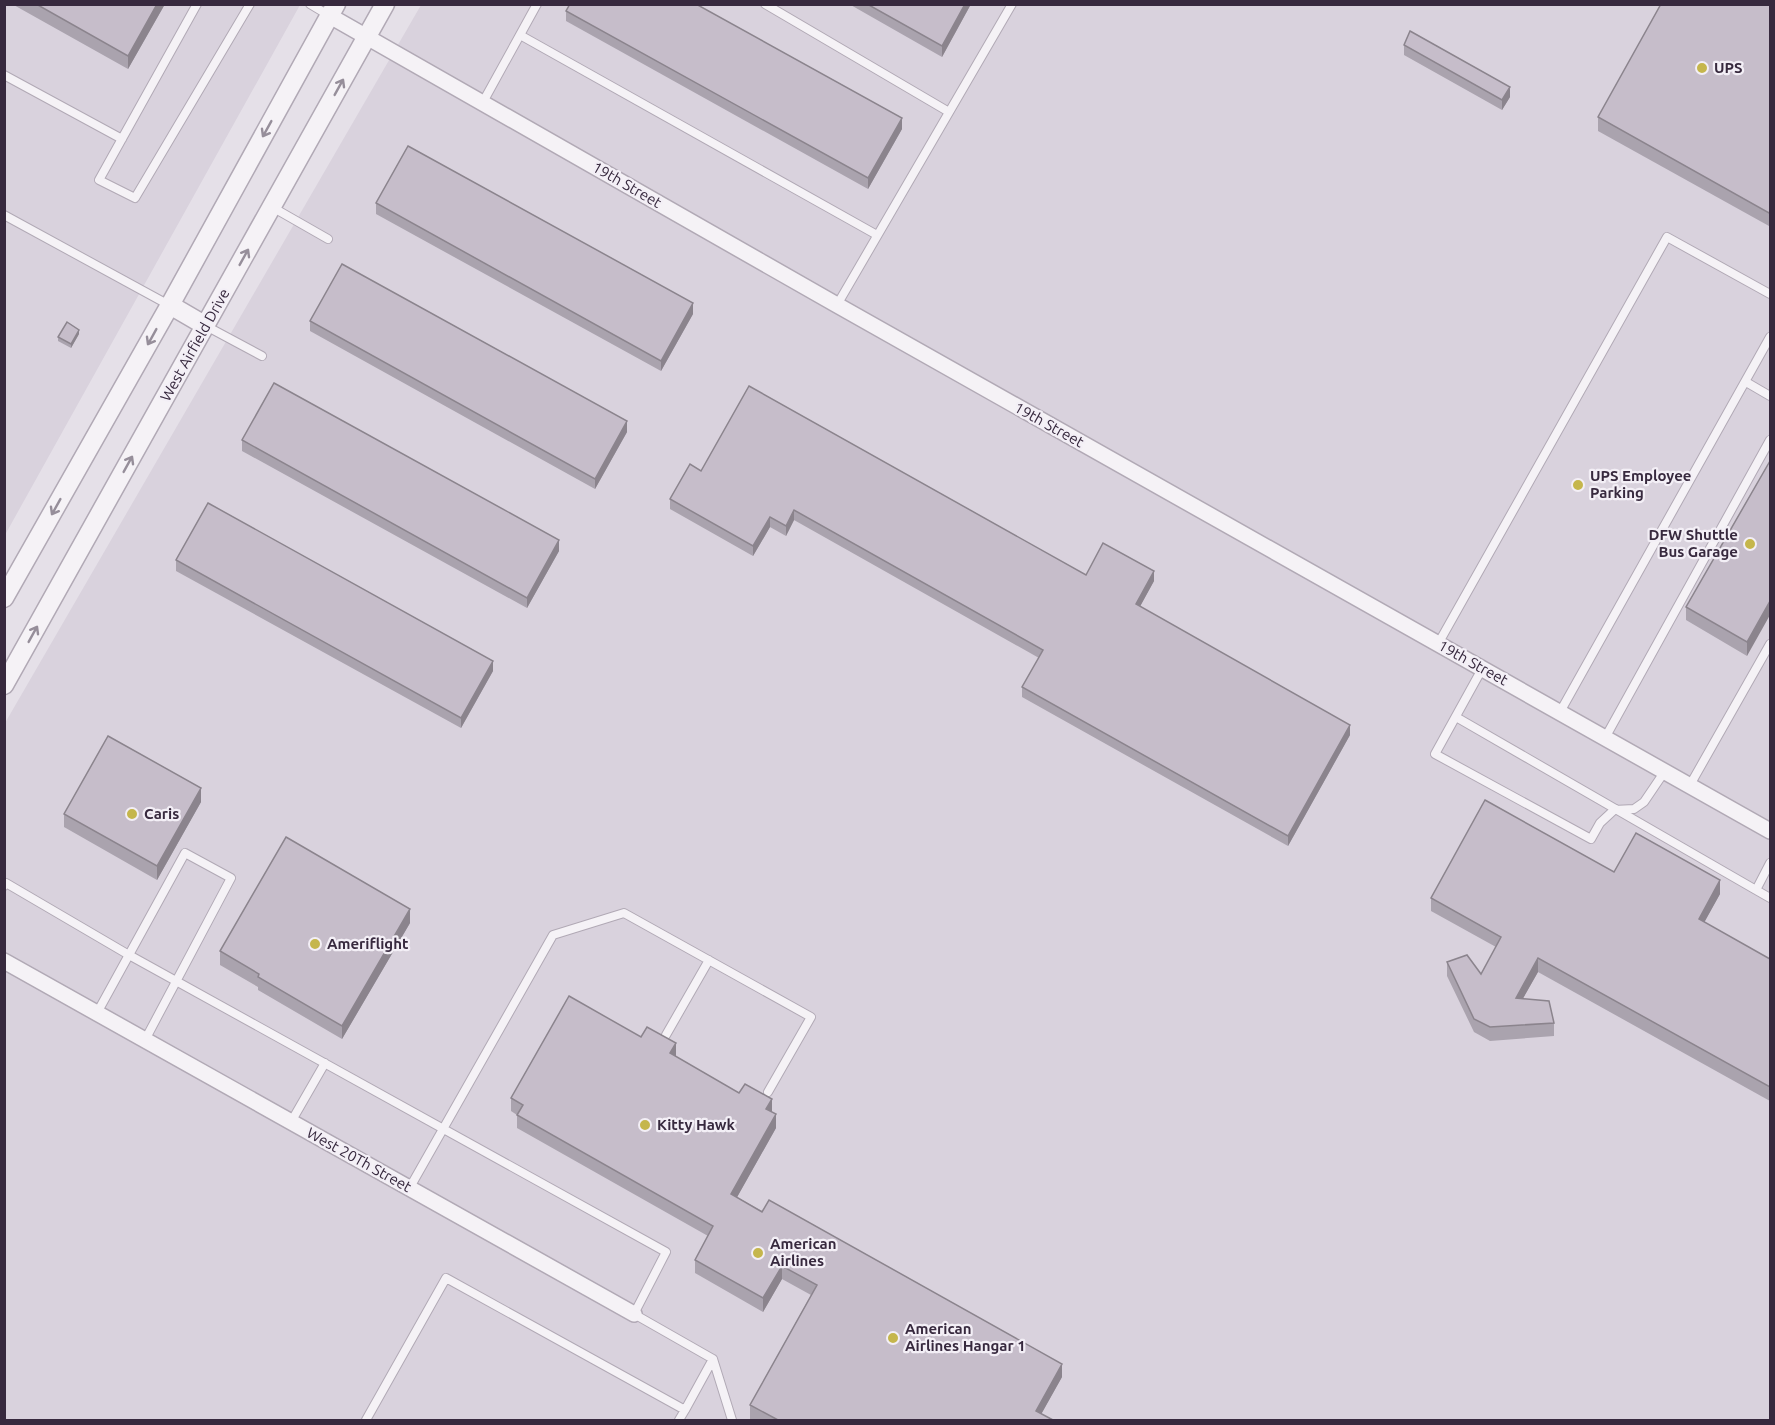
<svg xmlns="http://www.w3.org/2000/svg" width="1775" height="1425" viewBox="0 0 1775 1425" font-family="Ubuntu,sans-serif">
<rect width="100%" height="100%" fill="#e5e0e8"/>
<!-- built -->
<path fill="#d9d2dd" d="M5,5h295l-295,530z
M421,5h1349v1415h-1765v-697z"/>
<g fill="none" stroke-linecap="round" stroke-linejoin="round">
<defs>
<path id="service" d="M197,4l-98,176 36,18 115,-194
M310,4l20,12
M765,4l184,108
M520,35l357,200
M4,75l118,64
M483,102l54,-98
M272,207l56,32
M4,215l165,90
M837,305l175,-301
M206,326l56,30
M1746,382l24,14
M1438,644l229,-407 103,57
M1482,669l-47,85 156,85 9,-16 14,-13 20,-1 10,-7 21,-31
M1560,712l210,-375
M1456,717l300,173 14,-27
M1605,738l165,-298
M1690,785l80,-141
M4,886l2,-3 123,72 537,297 -32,62 79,45
M1756,890l14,8
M97,1013l88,-160 46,25 -86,162
M666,1035l43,-75
M291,1122l34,-59
M409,1189l144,-254 71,-22 187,104 -43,75
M713,1359l19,61
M685,1410l28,-51
M366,1420l80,-142 239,132 -6,10"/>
<path id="minor" d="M330,16l507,289 933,526
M4,961l630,353"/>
<path id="tertiary" d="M170,305l36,21
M4,598l166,-293 166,-301
M4,685l381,-681"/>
</defs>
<!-- service casing -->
<use href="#service" stroke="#b1a9b5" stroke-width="10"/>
<!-- minor casing -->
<use href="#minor" stroke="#b1a9b5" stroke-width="18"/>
<!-- tertiary casing -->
<use href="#tertiary" stroke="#b1a9b5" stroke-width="21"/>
<!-- service -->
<use href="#service" stroke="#f5f2f6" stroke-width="8"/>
<!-- minor -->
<use href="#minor" stroke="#f5f2f6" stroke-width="15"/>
<!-- tertiary -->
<use href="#tertiary" stroke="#f5f2f6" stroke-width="18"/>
</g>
<!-- wall -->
<path fill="#aaa3ae" d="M12,4h153l-37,65z
M849,4h122l-29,53z
M1770,4l-1,222 -171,-95v-14z
M566,11l336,118 -34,60 -302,-168z
M1404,45l106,52 -8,13 -98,-55z
M376,203l317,111 -32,57 -285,-157z
M310,321l317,111 -32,57 -285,-158z
M79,334l-8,14 -13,-7v-4z
M242,440l317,111 -32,57 -285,-157z
M1770,461l-23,195 -61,-36v-13z
M701,471l385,104 68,6 -14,25 210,129 -62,111 -266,-149v-10l17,-29 -245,-138 -8,16 -16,-9 -17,29 -83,-47v-10z
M176,560l317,111 -32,57 -285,-157z
M201,802l-44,78 -93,-53v-13z
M1614,872l106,22 -16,28 66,37v142l-232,-129 -15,26 31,25v13l-64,5 -16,-9 -27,-56v-14l34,12 15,-27 -65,-36v-13z
M410,923l-68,116 -84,-49v-3l-38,-22v-14z
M641,1037l131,75 4,16 -39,69 325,180 -21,37 12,6h-300l-3,-1v-14l61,-110 -29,-16 -19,33 -68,-39v-13l13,-24 -191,-108v-13l-6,-4v-13z"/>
<!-- shaded-wall -->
<path fill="#8b848d" d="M157,4h8l-37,65v-13z
M965,4h6l-29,53v-11z
M1510,87v10l-8,13v-10z
M902,118v11l-34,60v-11z
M1770,211v13l-1,2v-13z
M693,303v11l-32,57v-10z
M79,330v4l-8,14v-4z
M627,421v11l-32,57v-10z
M794,510v10l-8,16v-10z
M770,517v10l-17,29v-10z
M559,540v11l-32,57v-10z
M1154,571v10l-18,33v-10z
M1770,601v14l-23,41v-14z
M493,661v10l-32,57v-10z
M1350,725v10l-62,111v-10z
M201,788v14l-44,78v-14z
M1720,880v14l-21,38v-13z
M410,909v14l-68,116v-13z
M1538,958v14l-22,39v-13z
M676,1043v14l-6,-4z
M772,1099v14l-6,-4z
M776,1114v14l-45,80v-14z
M782,1266v13l-19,33v-14z
M1062,1364v13l-24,43 -2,-9z"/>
<!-- building -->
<path fill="#c6bdca" stroke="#8b848d" stroke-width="1.5" d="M36,4h121l-29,52z
M570,4h126l206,114 -34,60 -302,-167z
M867,4h98l-23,42z
M1661,4h109v207l-1,2 -171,-96z
M1410,31l100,56 -8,13 -98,-55z
M408,146l285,157 -32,58 -285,-158z
M342,264l285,157 -32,58 -285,-158z
M67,322l12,8 -8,14 -13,-7z
M274,383l285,157 -32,58 -285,-158z
M749,386l337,189 17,-32 51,28 -18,33 214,121 -62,111 -266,-149 21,-37 -249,-140 -8,16 -16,-9 -17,29 -83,-47 20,-35 11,7z
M1770,461v140l-23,41 -61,-35z
M208,503l285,158 -32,57 -285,-158z
M108,736l93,52 -44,78 -93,-52z
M1485,800l129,72 22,-39 84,47 -21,39 71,40v128l-232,-129 -22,40 33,3 5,22 -64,4 -16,-8 -27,-57 20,-7 14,19 20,-37 -70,-39z
M286,837l124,72 -68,117 -84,-49 1,-3 -39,-23z
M569,996l72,41 6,-10 29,16 -6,10 69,40 6,-9 27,15 -6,10 10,5 -45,80 31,18 7,-12 293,164 -26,47 17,9h-275l-28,-15 67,-120 -35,-19 -19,32 -68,-38 18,-34 -196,-111 6,-10 -12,-7z"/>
<!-- one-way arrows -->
<defs><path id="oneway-shaft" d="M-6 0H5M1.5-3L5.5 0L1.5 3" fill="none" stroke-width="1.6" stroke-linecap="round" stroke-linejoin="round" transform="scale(1.5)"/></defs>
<g stroke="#968e9a">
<use href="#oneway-shaft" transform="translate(339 87) rotate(-61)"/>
<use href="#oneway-shaft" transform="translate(267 129) rotate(119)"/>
<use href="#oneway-shaft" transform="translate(244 257) rotate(-61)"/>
<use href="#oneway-shaft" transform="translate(152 337) rotate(119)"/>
<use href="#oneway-shaft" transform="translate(128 464) rotate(-61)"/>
<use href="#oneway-shaft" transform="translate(56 507) rotate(119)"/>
<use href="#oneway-shaft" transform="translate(33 634) rotate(-61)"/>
</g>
<!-- markers -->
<g fill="#c5b64c" stroke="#f3eff6" stroke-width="2">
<circle cx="1702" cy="68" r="6"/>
<circle cx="1578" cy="485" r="6"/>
<circle cx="1750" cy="544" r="6"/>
<circle cx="132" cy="814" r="6"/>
<circle cx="315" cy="944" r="6"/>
<circle cx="645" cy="1125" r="6"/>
<circle cx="758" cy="1253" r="6"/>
<circle cx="893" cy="1338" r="6"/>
</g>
<g text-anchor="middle" stroke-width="4.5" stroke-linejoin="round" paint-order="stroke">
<!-- poi labels -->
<g font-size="15" font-weight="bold" fill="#37293e" stroke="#f3eff6" text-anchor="start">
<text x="1714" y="73">UPS</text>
<text x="1590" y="481">UPS Employee<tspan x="1590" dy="17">Parking</tspan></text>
<text x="1738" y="540" text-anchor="end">DFW Shuttle<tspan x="1738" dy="17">Bus Garage</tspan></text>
<text x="144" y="819">Caris</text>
<text x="327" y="949">Ameriflight</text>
<text x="657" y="1130">Kitty Hawk</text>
<text x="770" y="1249">American<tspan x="770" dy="17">Airlines</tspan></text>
<text x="905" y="1334">American<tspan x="905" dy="17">Airlines Hangar 1</tspan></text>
</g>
<!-- street labels -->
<g font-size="15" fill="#37293e" stroke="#f3eff6">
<text transform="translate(627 185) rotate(30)" y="5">19th Street</text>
<text transform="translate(195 345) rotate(-61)" y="5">West Airfield Drive</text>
<text transform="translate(1049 425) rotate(29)" y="5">19th Street</text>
<text transform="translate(1473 663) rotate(29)" y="5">19th Street</text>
<text transform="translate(359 1160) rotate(29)" y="5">West 20Th Street</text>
</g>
</g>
<!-- border -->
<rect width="1775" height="1425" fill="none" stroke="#37293e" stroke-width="12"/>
</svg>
